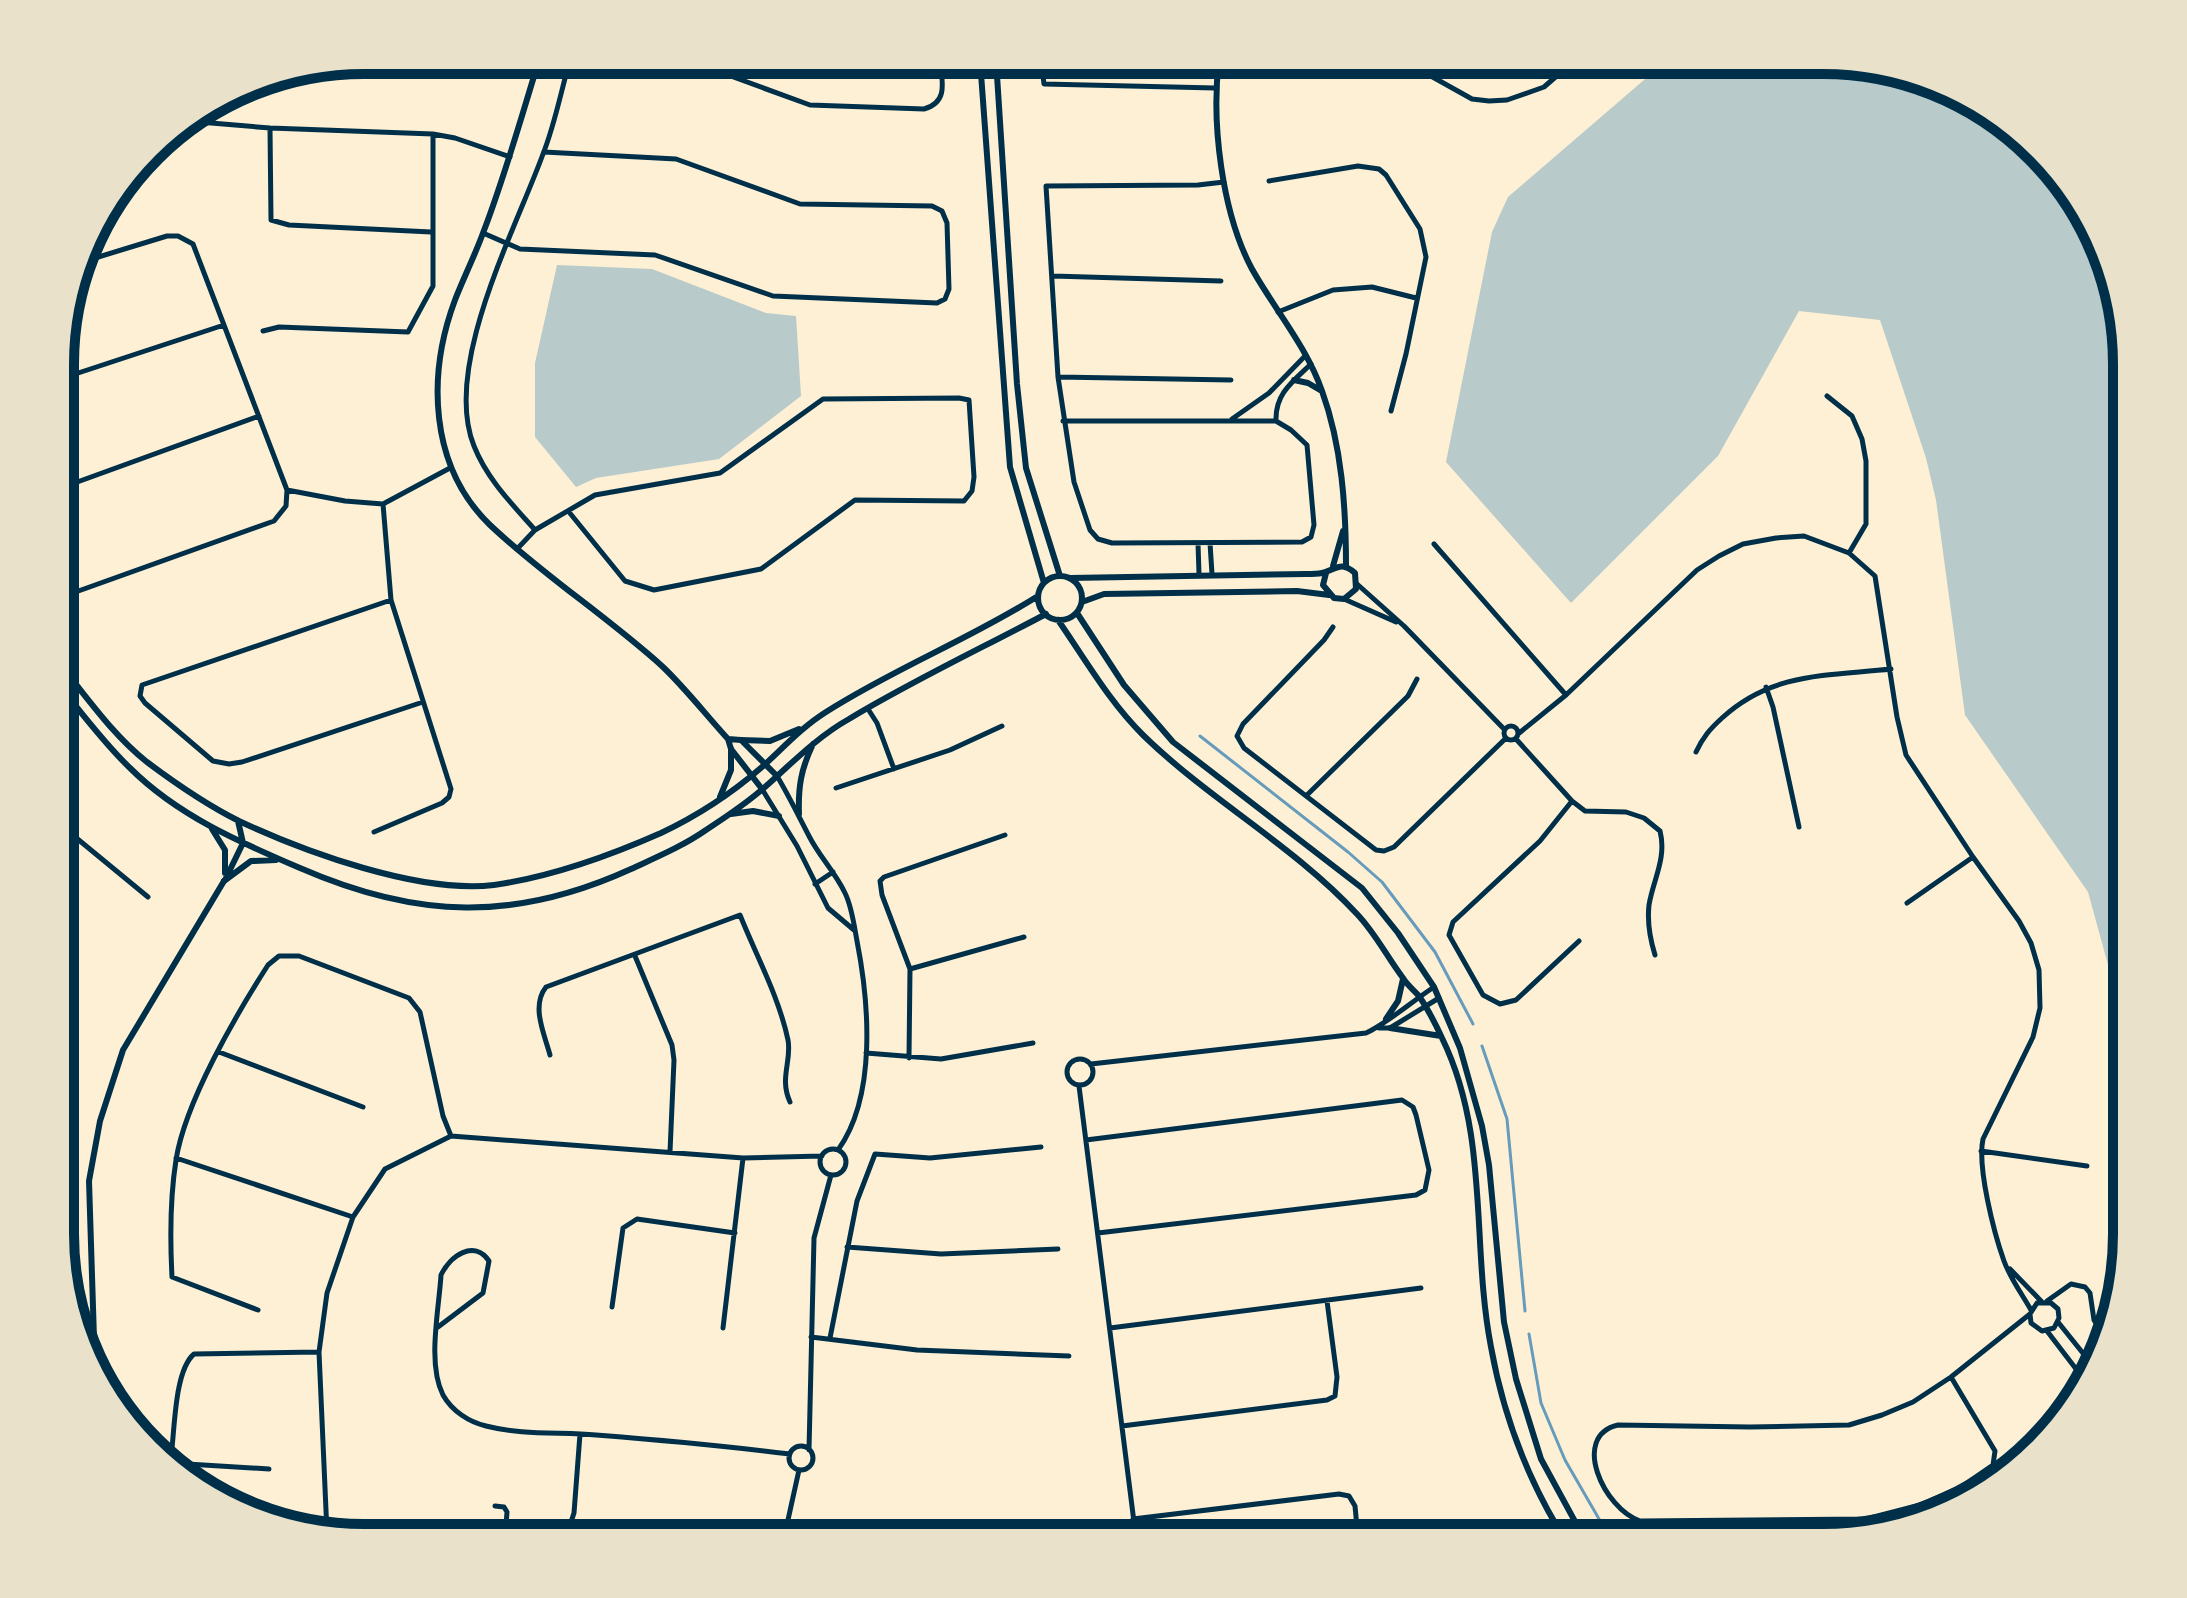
<svg xmlns="http://www.w3.org/2000/svg" width="2187" height="1598" viewBox="0 0 2187 1598" font-family="Lora,serif">
<rect width="100%" height="100%" fill="#fdf0d5"/>
<!-- green -->
<path fill="#b9caca" d="M1666,61h176l63,14 77,33 26,15 87,106 31,116v828l-11,-66 -2,-124 -25,-91 -123,-177 -29,-215 -10,-42 -46,-138 -81,-9 -81,145 -147,147 -125,-141 46,-230 16,-35z
M557,265l95,4 114,44 30,3 5,80 -82,63 -123,19 -20,9 -41,-50v-74z"/>
<g fill="none" stroke-linecap="round" stroke-linejoin="round">
<!-- stream -->
<path stroke="#669bbc" stroke-width="3" d="M1200,736l148,116 34,30 53,70 38,72
M1482,1046l25,73 18,192
M1529,1334l12,69 24,57 45,78"/>
<!-- minor -->
<path stroke="#003049" stroke-width="5" d="M637,60l58,3 115,42 114,4c25,-7 18,-28 16,-49
M1041,60l3,24 171,4
M1394,60l35,15 43,24 17,2 18,-1 37,-13 30,-26
M1429,75l5,-15
M187,121l83,7 163,6 22,4 55,19
M270,128l1,92 18,5 142,7
M1269,181l89,-15 21,3 7,6 34,54 6,28 -20,97 -15,57
M483,233l37,16 135,6 118,41 164,7 8,-4 4,-10 -2,-66 -5,-12 -10,-5 -132,-2 -124,-45 -132,-7
M1053,276l168,5
M1278,312l55,-22 39,-3 44,11
M263,331l16,-4 129,5 25,-46v-152
M1058,377l173,3
M63,378l161,-53
M1827,396l25,20 10,23 4,22v63l-17,29
M1232,419l37,-26 37,-38
M1063,421h213l15,9 16,15 7,80 -3,12 -9,5 -190,1 -14,-4 -8,-9 -16,-48 -16,-105 -12,-191 152,-1 26,-3
M1276,421c-1,-27 16,-39 35,-57
M63,485h6l190,-69
M287,490l58,11 38,3 67,-36
M535,530c-23,-26 -48,-51 -61,-84 -32,-79 41,-215 69,-292 12,-30 18,-63 27,-94
M1198,543l1,31
M1210,543l2,31
M1434,544l132,151
M517,549l18,-19 60,-35 125,-22 103,-74 136,-1 10,2 5,77 -2,14 -8,10 -109,-1 -94,69 -107,21 -29,-9 -56,-69
M1357,584l47,42 100,103
M70,594l204,-73 12,-15 1,-16 -94,-246 -15,-8h-11l-85,26
M1344,599l52,23
M391,600l-249,85 -2,11 5,7 68,58 16,3 13,-2 181,-60
M1333,627l-9,13 -81,84 -6,12 7,12 132,102 8,1 10,-4 111,-108
M1766,687l7,20 26,120
M868,709l9,14 17,46
M1504 733a7 7 0 1 1 14 0a7 7 0 1 1-14 0Z
M1518,734l48,-39 131,-125 22,-14 24,-12 33,-6 28,-2 45,17 26,23 22,141 9,38 67,102 46,64 12,22 8,27 1,38 -7,29 -50,102c-6,28 11,94 21,122 6,17 18,33 27,49
M1516,739l56,62 13,10 41,1 18,6 16,13c7,27 -7,49 -11,74 -2,18 1,34 6,50
M1696,752c7,-15 14,-23 26,-34 50,-46 105,-42 169,-49
M777,776c12,20 21,39 32,60 10,20 26,36 36,57 7,14 9,32 12,48 12,61 20,155 -19,209
M836,788l114,-38 52,-24
M762,789l35,57 31,62 26,22
M1307,795l101,-99 9,-17
M1572,801l-32,40 -87,81 -4,13 34,60 17,9 16,-4 63,-59
M63,827l85,70
M374,832l68,-29 7,-6 2,-8 -60,-189 -8,-96
M815,884l18,-12
M1907,903l66,-46
M635,956l37,89 2,15 -4,92
M910,969l114,-32
M63,978l9,8
M1379,1028h11l49,-30
M219,1052l144,55
M866,1053l75,6 92,-16
M550,1055c-6,-22 -19,-49 -4,-68l194,-72c16,40 39,82 48,125 4,21 -9,38 2,62
M909,1058l1,-89 -28,-74 -2,-14 4,-4 121,-42
M1067 1072a13 13 0 1 1 26 0a13 13 0 1 1-26 0Z
M1091,1064l275,-31c20,-9 48,-33 68,-46
M1079,1086l57,452
M1086,1140l316,-40 11,7 3,8 13,55 -4,20 -9,5 -318,38
M820 1162a13 13 0 1 1 26 0a13 13 0 1 1-26 0Z
M1981,1151l106,15
M176,1158l177,59
M847,1247l94,7 117,-5
M2010,1269l32,33
M2047,1301l24,-17 14,3 5,6 4,27 12,20
M612,1307l11,-79 14,-9 98,14
M258,1310l-86,-33c-2,-38 -2,-79 4,-117 9,-58 60,-145 92,-195l11,-9h20l110,42 11,14 23,104 8,20
M2094,1320l19,-11
M2058,1322l36,45
M438,1327l45,-34 6,-32c-15,-22 -39,-5 -48,14 -2,35 -14,88 2,120 9,16 26,27 43,31 35,9 74,6 110,9 64,5 129,11 194,19
M723,1328l20,-170
M1110,1328l311,-40
M2047,1331l39,51
M811,1337l106,13 152,6
M830,1338l27,-137 18,-47 55,4 111,-11
M1951,1377l44,74 -2,14 -32,22 -41,18 -54,14 -226,2c-36,-12 -70,-85 -22,-96l132,2 99,-2 33,-10 31,-13 38,-25 79,-63 7,-11h14l7,6 1,9 -5,10 -12,3 -11,-8 -1,-9
M1122,1426l205,-26 8,-4 2,-19 -10,-76
M789 1458a12 12 0 1 1 24 0a12 12 0 1 1-24 0Z
M809,1450l5,-212 17,-63
M171,1463l98,6
M170,1465c5,-28 3,-93 24,-111l125,-2
M495,1506l9,1 3,5 -2,25
M1133,1519l206,-25 10,2 6,10 3,32
M1755,1521v17
M788,1525l85,13
M1866,1528v-9
M327,1533l-8,-181 8,-59 26,-76 32,-48 66,-33 292,22 79,-2
M568,1534l12,3
M566,1537l8,-24 6,-79
M784,1538l15,-68
M992,1538l100,-14"/>
<!-- tertiary -->
<path stroke="#003049" stroke-width="6" d="M539,60c-18,58 -34,116 -56,173 -8,22 -19,44 -28,67 -28,75 -26,166 35,225 54,51 118,92 173,142 23,22 43,48 65,72l3,10 31,40
M1219,60c-8,63 3,153 33,209 23,41 55,78 70,122 20,55 24,117 24,175
M1294,380l14,3 12,7
M1333,566l10,-35
M1070,578l236,-4c5,0 11,0 16,-1 14,-3 18,-13 33,0l1,16 -12,10 -10,-1 -11,-13 3,-12
M1082,602l22,-8 193,-3 32,4
M728,739l13,1 36,36
M95,1370l-6,-189 11,-60 23,-71 101,-169"/>
<!-- secondary -->
<path stroke="#003049" stroke-width="6" d="M980,60l30,407 34,116
M996,60l21,324 9,84 34,108
M1038 598a22 22 0 1 1 44 0a22 22 0 1 1-44 0Z
M1077,613l47,72 49,57 189,146 36,45 36,54 26,61 22,78 7,39 15,157 12,57 25,80 43,79
M1058,620c27,39 52,83 86,116 67,65 150,110 213,178 19,20 30,43 46,64 4,7 11,12 16,18 9,13 17,29 23,42 48,98 29,206 49,309 12,67 37,133 73,191
M63,668c26,32 51,68 84,94 28,21 60,43 92,59 66,31 181,73 255,64 57,-8 115,-29 167,-52 36,-17 71,-40 101,-66 21,-19 40,-40 64,-55 69,-44 144,-73 212,-116
M63,690c21,26 42,54 67,78 47,47 109,74 170,100 117,51 215,54 331,1 26,-12 52,-23 75,-39 20,-13 41,-27 59,-43 27,-24 52,-50 84,-68 63,-38 131,-70 197,-105
M741,740l29,1 29,-12
M720,797l11,-27v-21
M731,814l22,-3 26,5
M799,814c-1,-27 2,-45 14,-70
M212,829l13,21v23
M226,878l17,-35 -5,-22
M224,881l27,-20 25,-1
M1386,1019l12,-18 5,-22
M1390,1028l51,8"/>
</g>
<!-- crop -->
<path d="M0 0H2187V1598H0ZM364 74H1823A290 290 0 0 1 2113 364V1234A290 290 0 0 1 1823 1524H364A290 290 0 0 1 74 1234V364A290 290 0 0 1 364 74Z" fill="#e9e1ca" fill-rule="evenodd"/>
<path fill="none" stroke="#003049" stroke-width="10" d="M364 74H1823A290 290 0 0 1 2113 364V1234A290 290 0 0 1 1823 1524H364A290 290 0 0 1 74 1234V364A290 290 0 0 1 364 74Z"/>
</svg>
